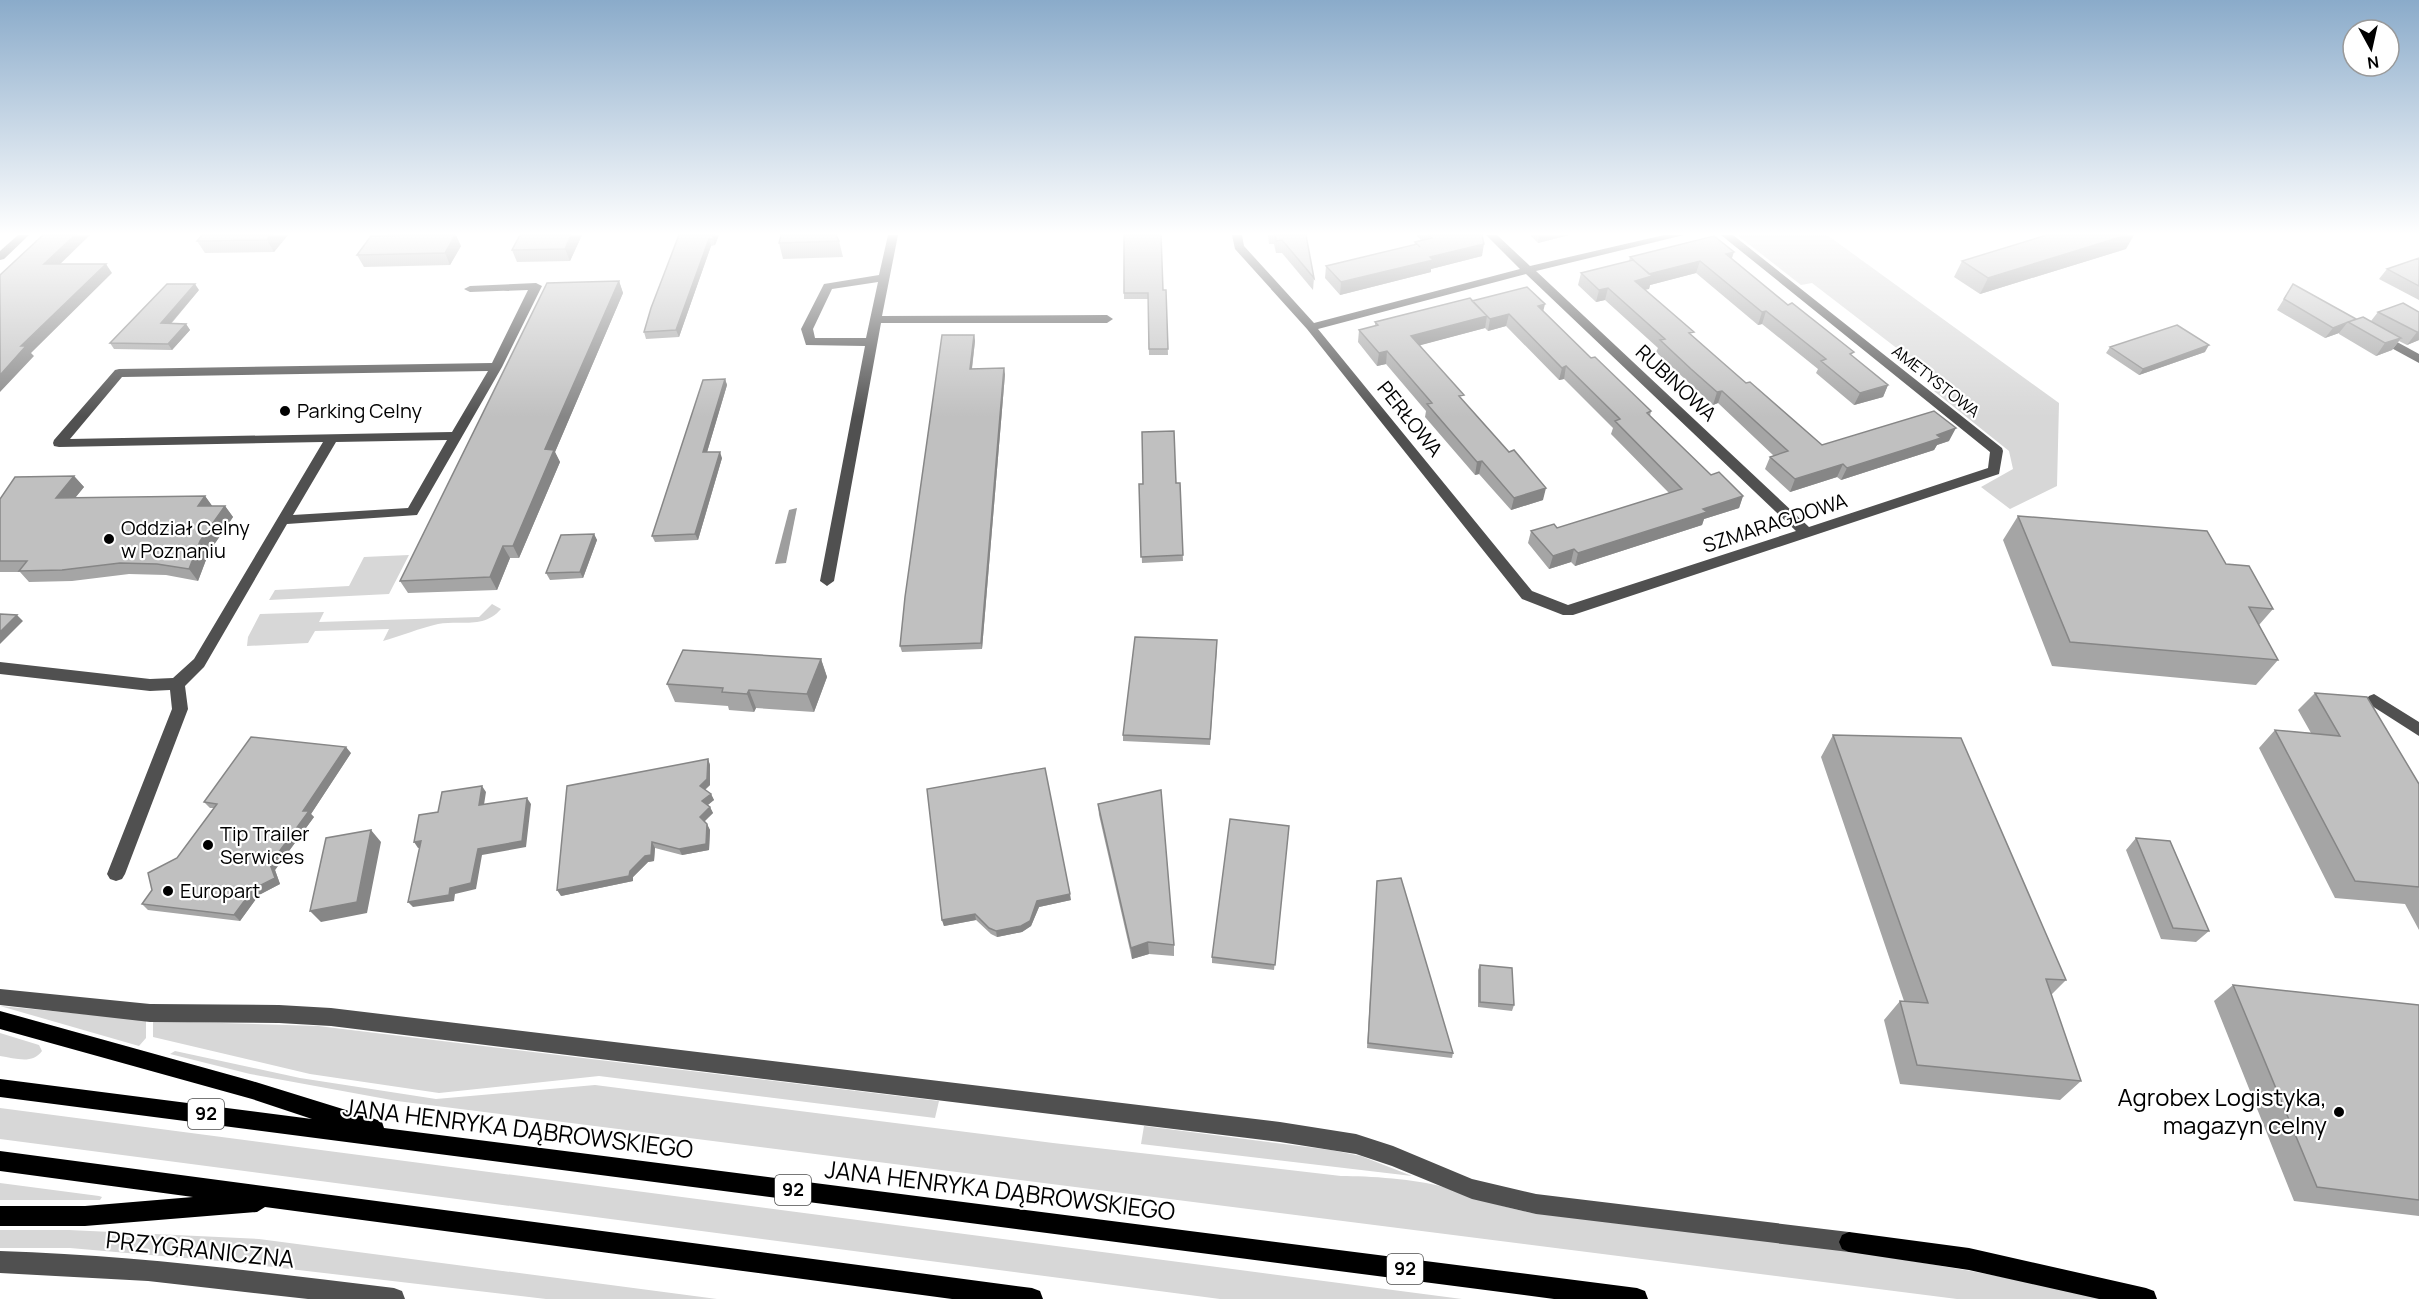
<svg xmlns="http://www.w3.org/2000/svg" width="2419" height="1299" viewBox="0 0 2419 1299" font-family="Manrope,sans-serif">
<rect width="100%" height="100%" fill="#fff"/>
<!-- green -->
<path fill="#d7d7d7" d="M1737,235h90l232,168 -2,83 -47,23 -29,-22 32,-18 -4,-18 -75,-60 12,-5 -134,-103 -11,2z
M409,555l-20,39 -120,6 6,-10 74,-4 15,-29z
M492,604l9,5c-17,20 -40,11 -63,15 -18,4 -37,12 -55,17l6,-12 -74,2 -7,12 -61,3 1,-9 12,-23 64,-2 -5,10 160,-5z
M0,1006l146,14v18l-7,8z
M153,1021l165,5 621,75 -4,17 -336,-42 -160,17 -129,-19 -157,-37z
M0,1033l39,12 3,6c-10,14 -27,7 -42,5z
M175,1051l125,27 136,21 159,-14 458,58 288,33c27,0 76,3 102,11 30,9 57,20 89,26 191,22 383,40 571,86h-146l-1560,-198 -147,-27 -80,-20z
M0,1108l1462,191h-242l-1220,-160z
M1144,1126l187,24 30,6 51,20 -271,-32z
M0,1183l99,13 3,1 -2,3h-100z
M0,1230h69l190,9 458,60h-171l-316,-37 -160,-14h-70z"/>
<!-- water -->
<path fill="#9e9e9e" d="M797,508l-11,55 -11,1 14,-54z"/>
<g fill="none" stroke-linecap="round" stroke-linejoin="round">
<!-- minor -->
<path fill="#505050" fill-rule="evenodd" d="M18,235h11l-25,24 -4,1v-9z
M888,235h10l-16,81 225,-1 6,4 -6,4h-226l-47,258 -7,5 -7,-5 45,-235 -59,-1 -5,-16 23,-45 55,-9zM878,282l-12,56h-51l-2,-9 19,-40z
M1232,235h10l2,11 70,77 206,-54 -34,-34h11l33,31 134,-31h20l-148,36 273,256 179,-59 2,-16 -269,-217h12l269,213 1,3 -4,23 -426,141h-10l-41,-16 -215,-270 -72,-80zM1526,274l270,257 -228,74 -36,-14 -214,-262z
M536,283l6,3 -40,81 -85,148 -130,9 -83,143 -19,19 3,23 -63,165 -3,5 -6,2 -6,-2 -3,-5 65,-165 -2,-19 -20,1 -150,-17v-12l150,17 23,-1 21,-19 129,-217 -264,5 -5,-1 -1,-3 1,-3 61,-70 4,-1 373,-6 36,-73 -58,2 -6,-3 6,-3zM488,371l-36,61 -382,7 52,-62zM447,440l-39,68 -115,7 43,-73z
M2377,331l42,23v9l-46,-25v-6z
M2374,694l45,28v14l-50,-32 -3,-4 3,-4z
M0,989l150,15 129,1 52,3 949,114 76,12 37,12 79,33 64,15 313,38 7,3 3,7 -3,7 -7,3 -313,-38 -64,-15 -80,-33 -36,-12 -76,-12 -949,-116 -52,-3 -129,-1 -150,-17z
M0,1251c132,4 263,21 394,37l8,3 3,8h-97l-160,-18 -148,-8z"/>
<!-- major -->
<path fill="#000" fill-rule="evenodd" d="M0,1011l252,70 123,38 7,3 2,6 1253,160 8,3 3,8h-94l-1554,-202v-18l312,40 -60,-20 -252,-70z
M0,1151l1032,137 8,3 3,8h-91l-687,-92 -8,5 -172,14h-85v-20h85l108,-9 -193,-26z
M1849,1232l120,16 177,40 8,3 3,8h-58l-130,-29 -120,-18 -7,-3 -3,-7 3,-7z"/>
</g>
<!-- wall -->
<path fill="#a5a5a5" d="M202,235h86l-14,17 -69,1 -8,-12z
M582,235l-12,26 -53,1 -5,-12z
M679,235h40l-4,10 -4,1 -32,91 -33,2 -2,-7z
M1268,235h38l8,43 -1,12 -31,-37h-6l-2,-9h-5z
M1416,235h66v21l-51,13v3l-91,23 -15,-17 1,-12 88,-21 1,-3 6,-2z
M1530,235h39l-31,8z
M839,241l4,16 -60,2 -4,-16z
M461,246l-11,19 -86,2 -7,-12z
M2126,249l-146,45 -26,-17 8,-16z
M1630,257l101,2 157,126 -5,12 -29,8 -38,-32 2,-4 -56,-45 -4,1 -62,-52 -46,12 -1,4h-4l47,47 54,47 76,62 127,-4 -12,4 -3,5 -93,30 -4,-3 -47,15 -25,-23 5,-12 4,-1 -56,-53 -5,2 -26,-24 -31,-29 2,-4 -53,-48 -9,2 -18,-17 3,-12 48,-12z
M2419,258v42l-40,-21 8,-10z
M619,281l4,12 -68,159 5,10 -41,96h-9l-13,32 -89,3 -8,-12z
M2293,284l63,35 15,2 7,-9h41v28l-12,5 -8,-4 -7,9 -16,6 -37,-22v-1l-14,5 -48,-28z
M199,290l-28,34h15l4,6 -18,20 -58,-1 -4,-6z
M1166,290l2,65h-19l-1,-56h-24v-6z
M1472,301l71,11 48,46 60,53 -1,5 61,59 32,21 -4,12 -35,11 -2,6 -127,41 -4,-4 -22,7 -21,-26 3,-12 26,-3 112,-35 -58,-59 2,-6 -49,-49 -5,1 -53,-54 -18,5 -3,-3 -65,17 43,56 80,99 -32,10 -32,-36 -4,1 -50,-58 1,-6 -40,-47 -9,2 -19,-24 1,-12 16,-4v-4z
M974,335l1,6 -3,28 33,5 -23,275 -80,3 -2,-6z
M2110,347l95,5 -66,23 -33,-22z
M725,379l2,6 -20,67 15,6 -24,82 -43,2 -3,-6z
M74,476l10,11 -9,11 130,-2 7,10h13l8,11 -24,35 -11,29 -32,-6 -37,-1 -57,7 -43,1 -9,-10h-20v-73z
M1180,483l3,78 -41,2 -3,-79z
M2018,516l208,48 47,45 -14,16 19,35 -22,25 -204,-19 -49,-126z
M594,534l3,6 -14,38 -33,2 -4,-7z
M1217,647l-7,98 -87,-4v-6z
M821,659l6,18 -13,35 -58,-4 -2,4 -25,-2 -1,-4 -53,-4 -8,-18z
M2315,693l104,91v146l-14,-26 -70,-6 -76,-150 16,-18 36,3 -13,-23z
M1833,735l233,245 -15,15 30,86 -21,19 -160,-16 -16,-64 16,-19h4l-83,-244z
M351,753l-40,61 3,3 -39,53 5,14 -21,11 -19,26 -92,-11 -6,-6 35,-46 37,-50h-4l-6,-6z
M708,759l2,6v20l-5,5 6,4 3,6 -6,5 2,2 3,6 -9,8 3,3 3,6 -1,20 -27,5 -27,-7 -1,13 -6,1 -15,15v4l-72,15z
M927,789l144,111 -32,7 -8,19 -9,6 -25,5 -6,-3 -15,-14 -32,6 -2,-6z
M1098,804l76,141v11l-25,-2 -17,5 -33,-144z
M1289,826l-15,144 -62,-7v-6z
M2136,838l73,93 -13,11 -35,-3 -35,-89z
M1377,881l76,172 -1,5 -85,-10z
M1480,965l34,40 -2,6 -34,-4v-37z
M2233,985l186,20v211l-125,-15 -80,-200z"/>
<!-- shaded-wall -->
<path fill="#868686" d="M75,235h15l-39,38 -7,-9z
M271,235h17l-14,17 -7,-12z
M455,235h1l5,11 -11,19 -5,-12z
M571,235h11l-12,26 -5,-12z
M714,235h5l-4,10 -2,-6z
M1539,235h30l-31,8z
M2127,235h7l-8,14 -146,45 8,-16z
M709,239l2,7 -32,91 -3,-7z
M1484,244l-2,12 -51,13v3l-91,23 1,-13 89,-25z
M1734,252l-4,12 -4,-10z
M1700,261l-4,12 -46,12 -1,4 -17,4 3,-12 14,-7z
M106,264l6,9 -81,80 3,3 -34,36v-17l21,-29z
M619,281l4,12 -68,159 5,10 -41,96 -6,-12 32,-97z
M195,284l4,6 -34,40 -4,-7z
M1608,288l-3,12 -9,2 3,-12z
M1545,304l-3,12 -4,-10z
M1766,311l-4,13 -4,1 4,-13z
M1509,314l-3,12 -18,5 2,-12z
M1487,316l-2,12 -75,20 1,-12z
M2347,323l-8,10 -14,5 8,-10z
M186,324l4,6 -18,20 -4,-6z
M2417,332h2v8l-12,5z
M974,335l1,6 -4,34 -1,-6z
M2401,338l-9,12 -16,6 9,-13z
M2209,345l-4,7 -66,23 4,-6z
M1387,351l-1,13 -9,2 2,-13z
M1566,366l-2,13 -5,1 3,-12z
M1004,368l1,6 -23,275 -1,-6z
M725,379l2,6 -22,74 -2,-7z
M1888,385l-5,12 -29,8 6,-12z
M1722,391l-4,12 -5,2 4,-13z
M1956,428l-7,13 -12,4 -3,5 -93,30 6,-12z
M720,452l2,6 -24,82 -3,-6z
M1482,461l-3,13 -4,1 2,-13z
M1843,464l-6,13 -47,15 5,-13z
M74,476l10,11 -18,22 -10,-11z
M1546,488l-3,12 -32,10 3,-12z
M205,496l8,11 -15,-1z
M1743,496l-4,12 -35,11 -2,6 -127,41 3,-13 125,-44z
M225,506l8,11 -24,35 -11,29 -9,-12 11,-28z
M594,534l3,6 -14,38 -3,-6z
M503,546l7,12 -13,32 -7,-13z
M1574,549l-3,13 -22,7 4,-13z
M17,615l6,6 -23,23v-12z
M821,659l6,18 -13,35 -7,-18z
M749,690l7,18 -2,4 -7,-18z
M346,747l5,6 -40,61 3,3 -39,53 5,14 -21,11 -19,26 -6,-6 36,-51 33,-53z
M708,759l2,6v20l-8,7 -2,-6z
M482,786l4,6 -3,19 -4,-6z
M711,794l3,6 -9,7 -3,-6z
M527,798l4,6 -5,43 -44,8 -6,34 -21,5 -1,7 -41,6 -5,-5 42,-14 28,-39z
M710,807l3,6 -10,10 -3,-6z
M707,824l3,6 -1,20 -27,5 -3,-6z
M371,830l10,12 -14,71 -46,9 -11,-11z
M421,841l4,6 -7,1 -4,-6z
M652,842l3,6 -1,13 -6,1 -15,15v4l-72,15 -4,-6z
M1070,894l1,6 -32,7 -8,19 -9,6 -25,5 -1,-6 41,-30z
M975,914l1,6 -32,6 -2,-6z
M1148,942l1,12 -17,5 -1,-11z"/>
<!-- building -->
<path fill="#c0c0c0" stroke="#868686" stroke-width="1.5" d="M43,235h32l-31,29h62l-85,82h5l-26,29v-100z
M202,235h69l-4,5 -70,1z
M411,235h44l-10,18 -88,2 14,-19z
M520,235h51l-6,14 -53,1z
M679,235h35l-1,4h-4l-33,91 -32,2 7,-24z
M781,235h55l3,6 -60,2z
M1124,235h37l2,55h3l2,59h-19l-1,-56h-24z
M1275,235h31l8,43 -32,-38 -6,1z
M1429,235h53l2,9 -54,13 3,3 -92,22 -15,-16 91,-22 3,3 -5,-5 17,-4z
M2047,235h80l-139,43 -26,-17z
M1714,236l20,16 -8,2 62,51 4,-2 62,49 -4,2 38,31 -28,8 -39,-32 5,-2 -60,-48 -4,1 -62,-51 -51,13 -19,-17z
M2419,258v28l-32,-17z
M1633,260l19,16 -17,5 59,51 -5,1 33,29 24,21 4,-1 72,63 112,-34 22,17 -19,7 4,3 -34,11 -60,19 -4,-4 -48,15 -25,-22 18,-6 -66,-60 -5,1 -26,-23 -31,-29 5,-1 -57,-51 -9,2 -18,-17z
M619,281l-74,168 9,1 -41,96h-10l-13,31 -90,4 147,-298z
M167,284h28l-34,39 25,1 -18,20 -58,-1z
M2293,284l63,35 -23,9 -49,-29z
M1527,287l18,17 -7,2 53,52 4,-1 56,54 -4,2 64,62 8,-3 24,24 -40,13 4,3 -129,41 -4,-4 -21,7 -22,-25 23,-7 3,4 125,-39 -67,-68 5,-2 -54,-53 -4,2 -53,-54 -19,5 -18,-18z
M1470,298l17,18 -76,20 53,59 -5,1 50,56 5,-2 32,38 -32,10 -32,-37 -5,1 -50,-58 5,-1 -45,-52 -8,2 -20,-23 19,-5 -3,-3z
M2403,303l16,9v20h-2l-39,-20z
M2363,317l38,21 -16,5 -37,-21z
M2177,325l32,20 -66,24 -33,-22z
M942,335h32l-4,34 34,-1 -23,275 -81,3 5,-49z
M725,379l-22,73h17l-25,82 -43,2 51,-156z
M1174,431l2,52h4l3,72 -42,2 -2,-73h4l-1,-52z
M74,476l-18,22 149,-2 -7,10h27l-25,35 -11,28 -32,-5 -37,-1 -58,7 -43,1 8,-10h-27v-62l15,-22z
M2018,516l189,15 19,33 23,2 24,43 -24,-2 29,53 -208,-18z
M594,534l-14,38 -34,1 15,-38z
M0,614l17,1 -17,17z
M1135,637l82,3 -7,99 -87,-4z
M683,650l138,9 -14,35 -58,-4 -2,4 -25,-2 1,-4 -56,-4z
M2315,693l52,4 52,87v103l-64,-6 -80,-151 65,6z
M1833,735l128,3 105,242 -20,-1 35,102 -164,-16 -17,-64 28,2z
M251,737l95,10 -43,64h6l-39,53 5,14 -22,11 -19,26 -92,-11 10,-14 -4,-17 29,-15 40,-54 -13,-2z
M708,759l-1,20 -7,7 11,8 -9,7 8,6 -10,10 7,7 -1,20 -27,5 -27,-7 -1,13 -6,1 -15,15 -1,5 -72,14 10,-104z
M1045,768l25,126 -33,7 -7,20 -9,5 -25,5 -7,-3 -14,-14 -33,6 -15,-131z
M482,786l-3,19 48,-7 -5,43 -44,8 -7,34 -21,5 -1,7 -41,7 13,-61 -7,1 5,-27 19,-3 4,-20z
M1161,790l13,155 -26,-3 -17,6 -33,-144z
M1230,819l59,7 -14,139 -63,-8z
M371,830l-14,72 -47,9 16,-73z
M2136,838l34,3 39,90 -36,-3z
M1401,878l52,175 -85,-10 9,-162z
M1480,965l32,3 2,37 -34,-3z
M2233,985l186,20v195l-102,-13z"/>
<!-- sky -->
<linearGradient id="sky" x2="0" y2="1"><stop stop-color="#8aabca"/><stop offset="0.56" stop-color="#fff"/><stop offset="1" stop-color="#fff" stop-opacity="0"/></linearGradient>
<rect width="2419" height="417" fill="url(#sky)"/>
<!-- markers -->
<g fill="#000" stroke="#fff" stroke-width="2">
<circle cx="285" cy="411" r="6"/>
<circle cx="109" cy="539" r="6"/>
<circle cx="208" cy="845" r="6"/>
<circle cx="168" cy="891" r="6"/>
<circle cx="2339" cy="1112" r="6"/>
</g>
<g text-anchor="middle" stroke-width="4.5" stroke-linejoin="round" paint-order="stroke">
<!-- far-street labels -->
<g font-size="16" fill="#000" stroke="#fff">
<text transform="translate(1936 381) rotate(38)" y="6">AMETYSTOWA</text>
</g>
<!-- shield labels -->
<g fill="#fff" stroke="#4c4c4c" stroke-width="1.5">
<rect x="188" y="1099" width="36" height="30" rx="4.5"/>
<rect x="775" y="1175" width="36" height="30" rx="4.5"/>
<rect x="1387" y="1254" width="36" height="30" rx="4.5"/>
</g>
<g font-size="18" font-weight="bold" fill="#000">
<text x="206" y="1120">92</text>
<text x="793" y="1196">92</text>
<text x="1405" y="1275">92</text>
</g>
<!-- street labels -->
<g font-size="20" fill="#000" stroke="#fff">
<text transform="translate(1676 383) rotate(43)" y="7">RUBINOWA</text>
<text transform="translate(1410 419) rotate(51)" y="7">PERŁOWA</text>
<text transform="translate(1775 523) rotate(-18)" y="7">SZMARAGDOWA</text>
</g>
<!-- poi labels -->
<g font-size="20" fill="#000" stroke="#fff" text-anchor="start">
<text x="297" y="418">Parking Celny</text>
<text x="121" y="535">Oddział Celny<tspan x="121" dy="23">w Poznaniu</tspan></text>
<text x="220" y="841">Tip Trailer<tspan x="220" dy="23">Serwices</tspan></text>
<text x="180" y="898">Europart</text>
</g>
<!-- near-poi labels -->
<g font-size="24" fill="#000" stroke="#fff" text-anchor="end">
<text x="2327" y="1106">Agrobex Logistyka,<tspan x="2327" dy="28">magazyn celny</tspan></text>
</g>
<!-- near-street labels -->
<g font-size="24" fill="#000" stroke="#fff">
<text transform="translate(518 1129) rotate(7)" y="8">JANA HENRYKA DĄBROWSKIEGO</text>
<text transform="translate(1000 1191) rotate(7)" y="8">JANA HENRYKA DĄBROWSKIEGO</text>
<text transform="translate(200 1250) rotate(6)" y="8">PRZYGRANICZNA</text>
</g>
</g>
<!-- north arrow -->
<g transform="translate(2371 48) rotate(172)"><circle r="28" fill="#ffffff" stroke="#999999" stroke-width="1.5"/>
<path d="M0-4.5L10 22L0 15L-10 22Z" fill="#000000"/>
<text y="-9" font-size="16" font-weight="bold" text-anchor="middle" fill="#000000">N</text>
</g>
</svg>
